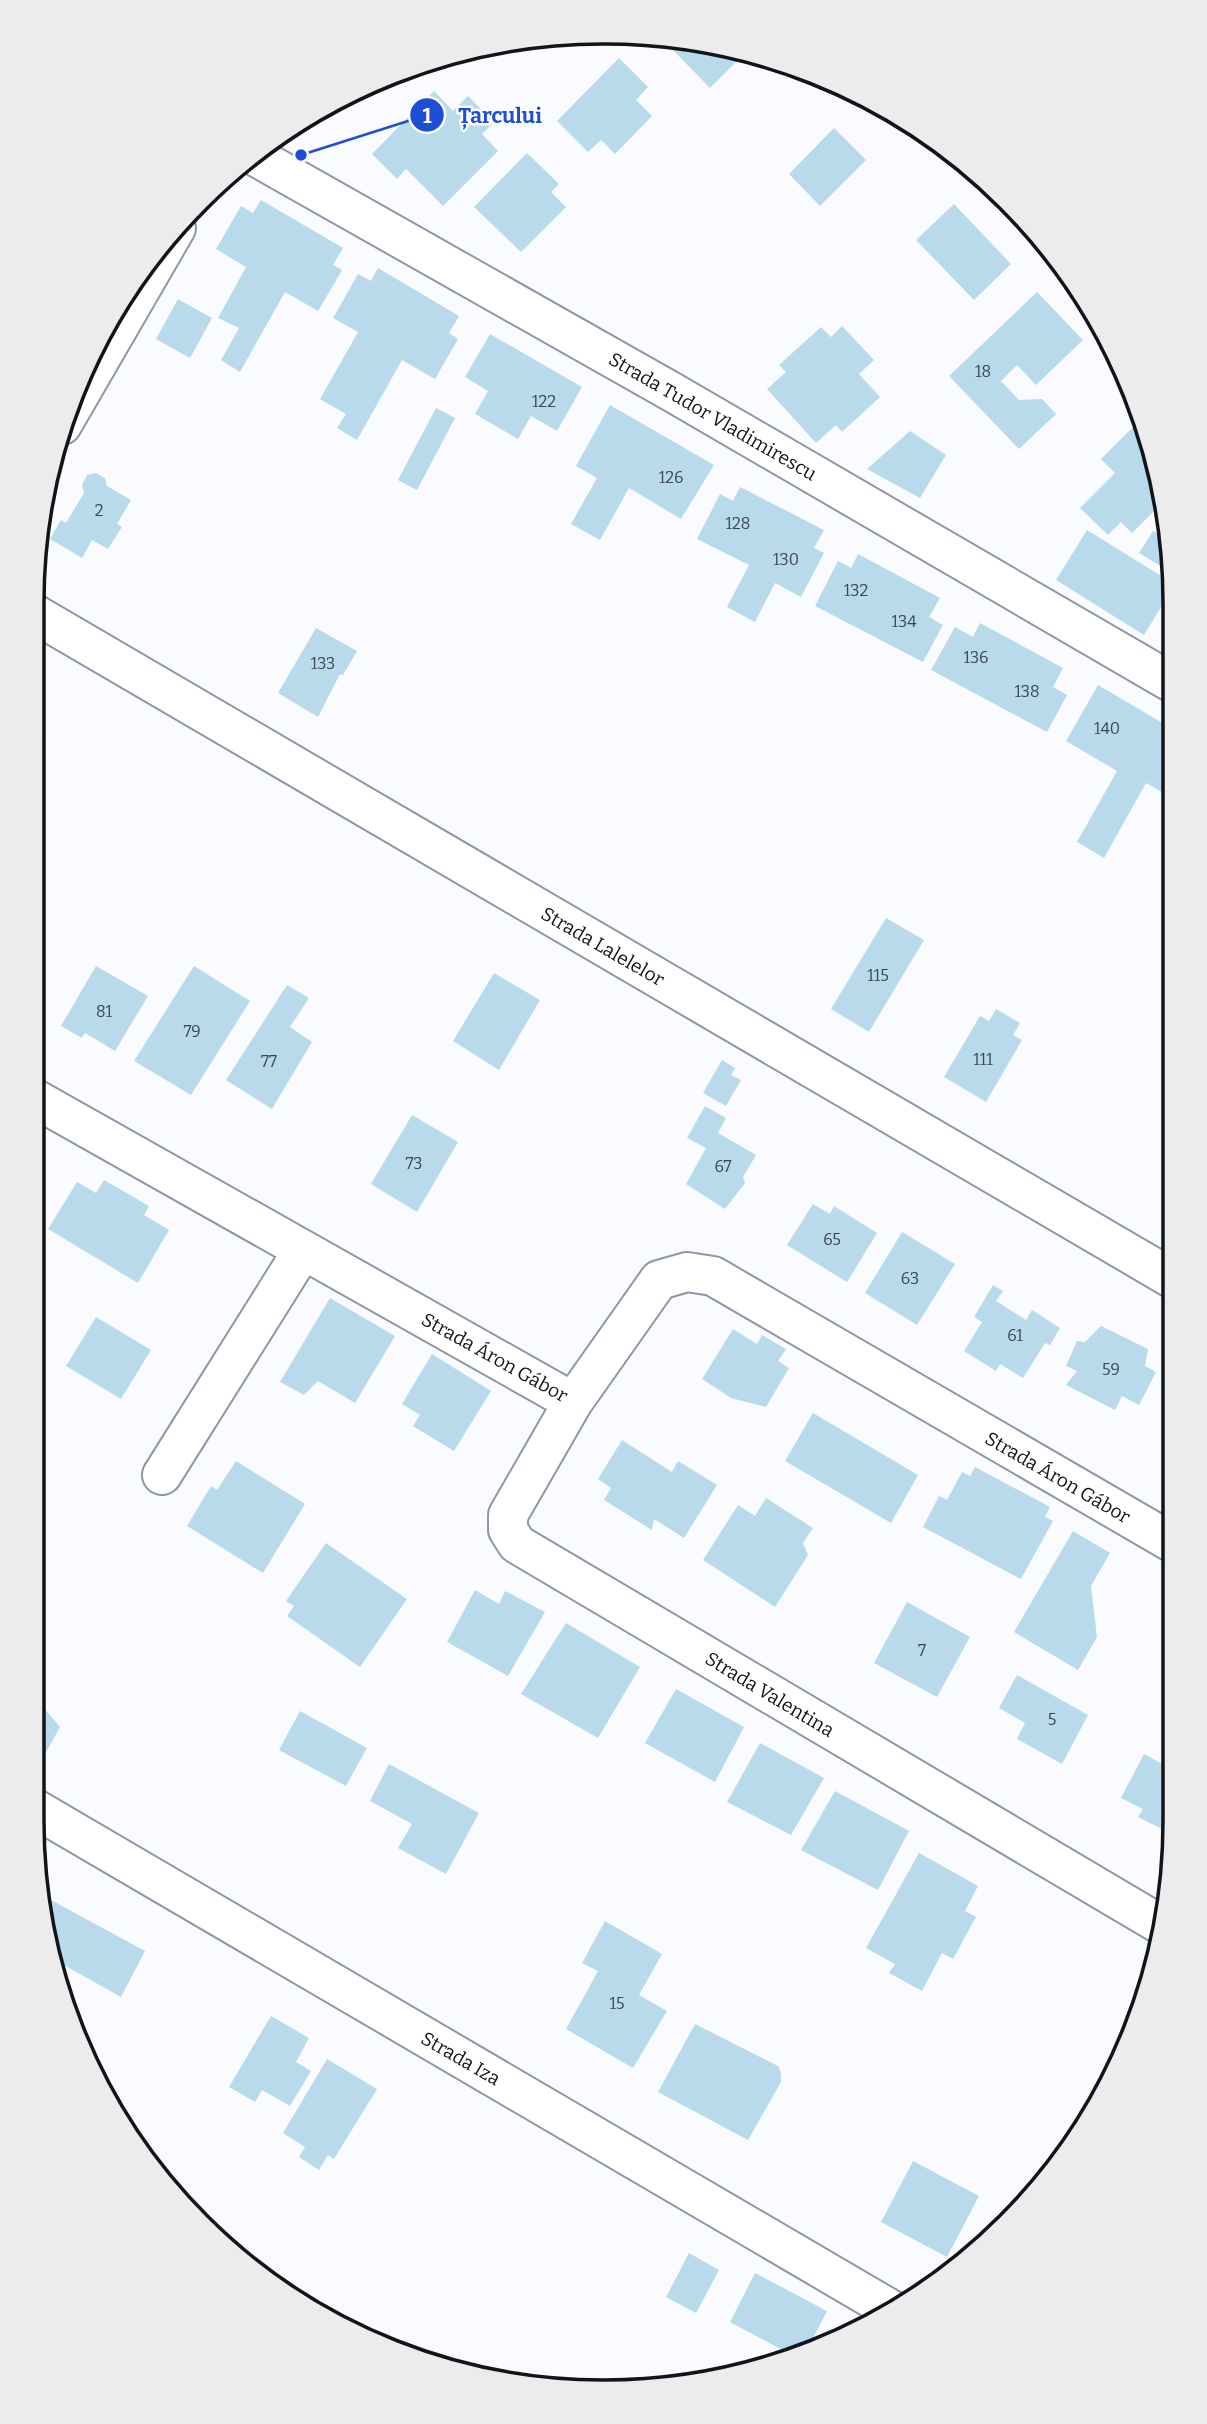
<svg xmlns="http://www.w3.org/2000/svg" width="1207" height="2424" viewBox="0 0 1207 2424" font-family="Bitter,serif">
<rect width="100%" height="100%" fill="#f9fbfe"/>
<!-- building -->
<path fill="#b8daeb" d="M681,39l67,11 -38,38 -39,-40z
M619,58l29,29 -12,13 16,16 -37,38 -14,-14 -13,12 -31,-31z
M434,91l19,20 15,-15 26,26 -12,12 16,17 -55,55 -37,-37 -9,10 -25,-25z
M834,128l32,32 -46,46 -31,-32z
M527,153l32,31 -8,8 15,15 -45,45 -47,-45z
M261,200l82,48 -10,17 9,5 -24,41 -33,-19 -45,80 -19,-12 18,-32 -21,-10 28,-51 -30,-18 25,-43 12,7z
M954,204l57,60 -37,36 -58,-60z
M378,268l81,48 -10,17 9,6 -23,40 -33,-19 -45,80 -20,-12 9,-14 -26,-15 38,-67 -25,-14 25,-44 13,7z
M1037,292l46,48 -47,45 -19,-20 -16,16 18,19 23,-1 14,15 -37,35 -70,-73z
M178,299l34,19 -22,40 -34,-19z
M842,326l32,34 -15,14 21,23 -38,35 -6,-7 -20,18 -49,-54 19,-17 -7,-7 42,-38 10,10z
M490,334l92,53 -25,44 -26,-15 -13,23 -43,-25 13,-23 -23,-14z
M610,405l104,60 -33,54 -52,-31 -29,52 -29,-16 26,-46 -21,-12z
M436,408l19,10 -38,72 -19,-10z
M1141,419l22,83 -31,31 -11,-11 -13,13 -28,-27 35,-35 -14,-14z
M910,431l36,24 -26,43 -53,-29z
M96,473l9,5 2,8 24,14 -14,24 5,3 -14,22 -16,-9 -10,18 -32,-19 11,-19 5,3 18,-30 -2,-8 5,-10z
M740,487l84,43 -10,18 10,5 -23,44 -26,-14 -20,39 -28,-15 22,-42 -52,-26 23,-45 13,7z
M1087,530l84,52v9l-27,44 -88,-55z
M1153,531l18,10v31l-32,-19z
M858,554l82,44 -11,19 14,8 -20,37 -108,-56 23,-45 13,7z
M980,623l83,45 -10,19 14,8 -20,37 -116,-62 24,-43 18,10z
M316,628l41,23 -14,24 -3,-1 -22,43 -40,-24z
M1098,685l73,43v69l-25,-14 -42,75 -27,-16 40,-71 -51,-30z
M886,918l38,22 -55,92 -38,-23z
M96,966l52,30 -33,55 -30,-18 -3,5 -21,-12z
M194,966l56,35 -59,94 -57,-34z
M494,973l46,27 -41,70 -46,-29z
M287,985l22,13 -19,29 22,15 -40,67 -46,-29z
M996,1009l24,14 -7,12 9,5 -36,62 -42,-25 36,-61 9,5z
M722,1060l13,8 -4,7 10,5 -15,26 -23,-13z
M705,1106l21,12 -8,15 38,22 -13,22 2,6 -20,26 -39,-25 20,-36 -19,-10z
M412,1115l46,27 -41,70 -46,-28z
M104,1180l45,26 -5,9 25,15 -31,53 -90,-54 29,-47 19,11z
M813,1204l17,10 4,-8 43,27 -30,49 -60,-37z
M902,1232l53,32 -38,61 -52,-32z
M993,1285l10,6 -7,10 30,19 6,-10 28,18 -10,17 -5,-2 -22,35 -23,-14 -4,7 -32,-20 18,-29 -8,-5z
M330,1298l65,38 -40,67 -37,-22 -14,14 -24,-13z
M96,1317l55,33 -30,49 -55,-33z
M1101,1326l47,23 -3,17 11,6 -17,33 -17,-9 -7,14 -49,-25 11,-14 -11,-5 11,-25 8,1z
M733,1329l24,15 5,-9 24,14 -8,12 11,7 -23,39 -35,-9 -29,-19z
M432,1354l59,37 -37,60 -41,-25 7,-11 -18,-11z
M813,1413l105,62 -27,48 -106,-62z
M622,1440l50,32 6,-11 39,24 -33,53 -30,-19 -2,11 -48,-30 7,-12 -13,-9z
M236,1461l69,43 -42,69 -76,-47 24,-40 6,4z
M975,1467l75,40 -5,10 8,4 -32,58 -98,-52 16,-31 8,4 15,-28 8,4z
M766,1498l47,30 -10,15 5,12 -33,52 -72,-47 35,-55 17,11z
M1073,1531l37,22 -19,33 6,51 -19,33 -64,-38z
M326,1543l81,56 -47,68 -73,-51 7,-10 -8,-5z
M475,1590l24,14 6,-13 40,21 -37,64 -61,-34z
M907,1602l63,35 -33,60 -63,-34z
M566,1623l74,44 -42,71 -77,-44z
M1017,1675l71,40 -26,49 -45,-25 8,-16 -26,-15z
M676,1689l68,38 -29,55 -70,-39z
M32,1694l28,33 -22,40 -6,-3z
M300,1711l67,37 -21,38 -67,-36z
M760,1743l64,35 -33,57 -64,-33z
M1170,1752l4,2v81l-36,-18 5,-8 -22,-11 23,-44 20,11z
M389,1764l90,49 -33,61 -48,-26 14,-24 -42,-23z
M835,1791l74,40 -31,59 -77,-40z
M919,1853l59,33 -13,25 11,6 -23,42 -11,-6 -20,38 -33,-18 6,-9 -29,-16z
M51,1900l94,51 -24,46 -66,-37 -9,-51z
M605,1921l57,33 -23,41 28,16 -34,57 -67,-39 32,-58 -16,-8z
M271,2016l38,22 -13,24 15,9 -21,35 -28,-16 -7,12 -26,-15z
M695,2024l83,42 3,6v10l-33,58 -90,-48z
M327,2059l50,30 -43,70 -6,-4 -9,15 -20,-13 6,-10 -22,-14z
M913,2161l66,35 -32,61 -66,-35z
M689,2253l30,17 -23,43 -30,-16z
M755,2273l72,38 -19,37 -18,6 -60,-32z
M835,2331l10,6 -17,5z
M424,2356l15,8v1l-18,-5z"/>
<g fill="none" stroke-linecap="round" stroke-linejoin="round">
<defs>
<path id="minor" d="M33,613l1140,666
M32,1097l541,305 86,-122 28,-8 26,4 460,267
M573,1402l-65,113v15l9,14 646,382
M162,1475l141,-225
M32,1807l858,502"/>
<path id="tertiary" d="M253,155l419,237 499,290
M62,425l114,-197"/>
</defs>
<!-- minor casing -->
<use href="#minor" stroke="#8e97a5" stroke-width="42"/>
<!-- tertiary casing -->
<use href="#tertiary" stroke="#8e97a5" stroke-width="42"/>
<!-- minor -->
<use href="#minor" stroke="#fff" stroke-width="38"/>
<!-- tertiary -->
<use href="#tertiary" stroke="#fff" stroke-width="38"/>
</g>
<g text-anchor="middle" stroke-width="5" stroke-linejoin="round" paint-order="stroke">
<!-- number labels -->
<g font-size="16" fill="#3b464e">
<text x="983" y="377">18</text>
<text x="544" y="407">122</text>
<text x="671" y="483">126</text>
<text x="99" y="516">2</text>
<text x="738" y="529">128</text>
<text x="786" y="565">130</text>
<text x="856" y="596">132</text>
<text x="904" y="627">134</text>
<text x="976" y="663">136</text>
<text x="323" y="669">133</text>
<text x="1027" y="697">138</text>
<text x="1107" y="734">140</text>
<text x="878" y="981">115</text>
<text x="104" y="1017">81</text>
<text x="192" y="1037">79</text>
<text x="983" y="1065">111</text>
<text x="269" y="1067">77</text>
<text x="414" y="1169">73</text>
<text x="723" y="1172">67</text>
<text x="832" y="1245">65</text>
<text x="910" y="1284">63</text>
<text x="1015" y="1341">61</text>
<text x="1111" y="1375">59</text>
<text x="922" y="1656">7</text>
<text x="1052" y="1725">5</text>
<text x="617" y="2009">15</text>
</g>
<!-- street labels -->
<g font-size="19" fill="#111419" stroke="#fff">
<text transform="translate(713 416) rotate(30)" y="7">Strada Tudor Vladimirescu</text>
<text transform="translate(603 946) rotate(30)" y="7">Strada Lalelelor</text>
<text transform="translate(495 1357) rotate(29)" y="7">Strada Áron Gábor</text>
<text transform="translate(1058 1477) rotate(30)" y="7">Strada Áron Gábor</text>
<text transform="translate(770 1694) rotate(31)" y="7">Strada Valentina</text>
<text transform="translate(461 2058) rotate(30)" y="7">Strada Iza</text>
</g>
</g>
<!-- crop -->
<path d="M0 0H1207V2424H0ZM603 44H604A559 559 0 0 1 1163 603V1821A559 559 0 0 1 604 2380H603A559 559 0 0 1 44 1821V603A559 559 0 0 1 603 44Z" fill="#ececed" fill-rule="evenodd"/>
<path fill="none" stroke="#111419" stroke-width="3.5" d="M603 44H604A559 559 0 0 1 1163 603V1821A559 559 0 0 1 604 2380H603A559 559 0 0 1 44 1821V603A559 559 0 0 1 603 44Z"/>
<!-- callouts -->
<path fill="none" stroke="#1d4ed8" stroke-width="2.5" d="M301 155L427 115"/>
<g fill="#1d4ed8" stroke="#fff" stroke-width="2.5">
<circle cx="301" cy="155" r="7"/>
<circle cx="427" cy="115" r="18"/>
</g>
<g font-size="21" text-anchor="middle" font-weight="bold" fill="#fff">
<text x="427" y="123">1</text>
</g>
<g font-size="21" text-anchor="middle" font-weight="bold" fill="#1d4ed8" stroke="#fff" stroke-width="5" stroke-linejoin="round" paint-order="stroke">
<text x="500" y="123">Țarcului</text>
</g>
</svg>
